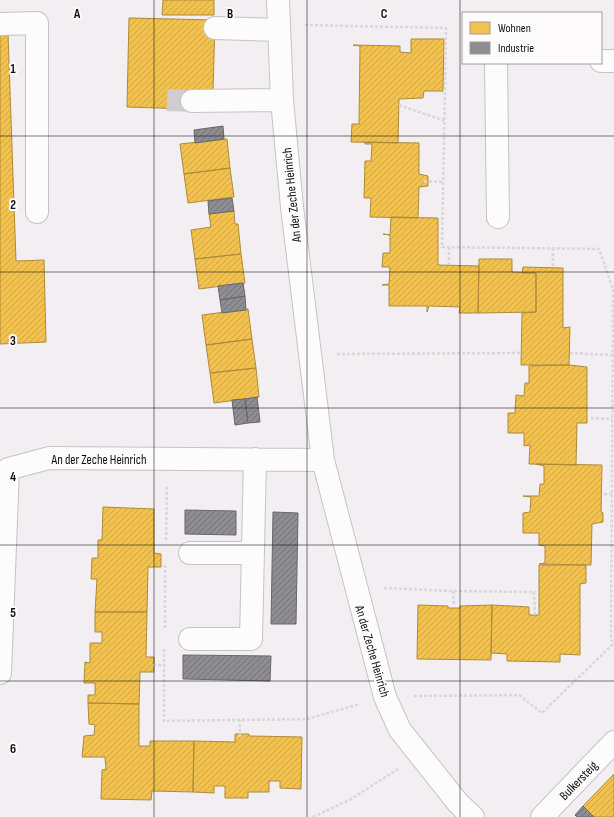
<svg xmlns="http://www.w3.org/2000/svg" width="614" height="817" viewBox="0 0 614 817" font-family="'Sofia Sans Condensed',sans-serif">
<defs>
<pattern id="homes-hatch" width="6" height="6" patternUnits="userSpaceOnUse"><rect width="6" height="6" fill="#f2c14e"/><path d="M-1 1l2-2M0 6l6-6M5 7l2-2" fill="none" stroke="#cea543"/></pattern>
<pattern id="industry-hatch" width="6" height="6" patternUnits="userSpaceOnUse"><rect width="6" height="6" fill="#8d8d92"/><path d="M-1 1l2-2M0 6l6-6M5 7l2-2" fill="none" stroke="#727276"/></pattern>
</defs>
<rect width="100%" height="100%" fill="#f2eef1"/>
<!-- homes -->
<path fill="url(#homes-hatch)" stroke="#ae8b3b" d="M163,0h51v15h-52z
M129,18l86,2 -2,72 -24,17 -62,-2z
M0,33h8l8,228 28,-1 2,82 -46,2z
M411,39h33l-1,52h-19l-1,7 -24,1 -1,44 -47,-1 1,-18h7l1,-78 -7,-1 47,1v6l11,1z
M227,139l3,29 -46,6 -4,-30z
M365,142l54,1v31l9,2v10l-9,1 -1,31 -48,-1 1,-19h-7l1,-37h6l1,-17h-7z
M230,168l4,29 -46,6 -4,-29z
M234,211l1,13h3l3,30 -46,5 -4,-29 20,-3 -2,-13z
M391,217l47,1v47l41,1 -1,47h-19l1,-6 -31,-1 -2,6v-6h-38v-21h-7l7,-1 1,-17h-8l1,-14h7v-18l-7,-1 7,1z
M241,254l4,29 -46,6 -4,-30z
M479,259h33v13l24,1v39l-58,1z
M523,267l40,1v60l7,-1 -1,38h-48l1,-52 14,-1v-39h-14z
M248,309l4,30 -46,6 -4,-30z
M252,339l4,29 -46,5 -4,-28z
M569,365l18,2v56h-10l-1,42 -47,-1 1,-19 -6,1v-13h-16v-20h7l1,-18 8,1 1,-13h4v-17z
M256,368l3,29 -45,6 -4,-30z
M536,464l66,1 -1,47 2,1v9l-11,2 -1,41 -52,-1 6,-1v-17l-6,-1v-12h-16v-20l7,-1 1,-15 -8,-1h16l1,-12h4v-18z
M103,507l51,2v44l7,1v13h-13l-1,45h-52l2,-33h-6l1,-21h6v-18h4z
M539,565h47v18l-6,1v71l-20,-1v8l-53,-1v-7l-16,-1 1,-48 37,2v8h10z
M418,605l30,1v2h12v-2l32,-1 -1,55 -74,-1z
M95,612h52l-1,45h8v15h-14l-1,32 -51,-1v-8h7v-12h-11l1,-21 5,1v-20h12v-11h-7z
M88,703l51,1v42h11v-5h44l-1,51 -41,-1 -1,9 -50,-1 1,-29 4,-1 -1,-12h-23l2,-21 10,-1 1,-10 -6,-1z
M235,734h14v2l53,1 -1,52 -21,-1v-7h-11v11h-21v6h-23v-12h-11v7l-21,-1 1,-51 41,1z
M614,774v43h-20l-11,-11z"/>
<!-- industry -->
<path fill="url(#industry-hatch)" stroke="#68676b" d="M223,126l1,13 -29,4 -1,-13z
M232,198l2,13 -25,3 -1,-13z
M243,283l2,13 -25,4 -2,-14z
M245,296l1,14 -24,3 -2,-13z
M257,397l3,25 -12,1 -3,-24z
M245,399l3,24 -13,2 -3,-25z
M185,510l51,1v24l-51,-1z
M273,512l25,1 -2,111h-25z
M183,655l88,1 -1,25 -87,-2z
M583,806l11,11h-17l-2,-2z"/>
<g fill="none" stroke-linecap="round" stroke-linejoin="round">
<!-- minor-tunnel -->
<path stroke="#d0cccf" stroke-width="22" stroke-dasharray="22 11" stroke-linecap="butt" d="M167,100l25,1"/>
<defs>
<path id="minor" d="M278,0l4,100 10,107 31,253 62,237 15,33 58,73 15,14
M0,24l37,-1v189
M215,28l64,2
M601,61h13
M496,63l2,154
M192,101l90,-1
M190,553h62
M190,639h61l4,-180
M0,673l8,-204 41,-11 274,2
M542,817l72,-75"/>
</defs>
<!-- minor casing -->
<use href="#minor" stroke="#c5c3c4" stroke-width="24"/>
<!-- path -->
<path stroke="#d8d8d8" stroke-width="2.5" stroke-dasharray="3 2" stroke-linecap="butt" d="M305,25l141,3 -4,219 157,2 14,40 -2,351 3,2
M399,105l46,16
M424,181l19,1
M449,265v-18
M553,266v-18
M570,353l43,2
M337,354l183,-1
M591,418l21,1
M604,494h8
M166,540l1,-55
M384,588l69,3 81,1 1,23
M453,591l1,15
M165,628v-63
M164,649v72l143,-2 53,-15
M153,665h11
M414,696l105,-1 23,18 72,-70
M240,737v-17
M313,817l38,-18 47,-30"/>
<!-- minor -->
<use href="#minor" stroke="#fdfcfd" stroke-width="22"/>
</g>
<!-- grid -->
<path fill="none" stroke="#110e10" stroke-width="1" stroke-opacity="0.55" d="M154,0v817M307,0v817M460,0v817M0,136h614M0,272h614M0,408h614M0,545h614M0,681h614"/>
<g text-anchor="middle" stroke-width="4" stroke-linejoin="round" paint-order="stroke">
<!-- street labels -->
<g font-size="13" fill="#110e10" stroke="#fefbfd">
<text transform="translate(291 195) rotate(-96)" y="5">An der Zeche Heinrich</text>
<text x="99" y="464">An der Zeche Heinrich</text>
<text transform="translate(373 651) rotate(74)" y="5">An der Zeche Heinrich</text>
<text transform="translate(578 780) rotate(-46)" y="5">Bulkersteig</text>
</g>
</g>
<g font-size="13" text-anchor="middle" font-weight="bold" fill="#110e10" stroke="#fefbfd" stroke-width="4" stroke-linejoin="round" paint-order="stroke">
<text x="77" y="18">A</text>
<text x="230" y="18">B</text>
<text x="384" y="18">C</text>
<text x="13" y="73">1</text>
<text x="13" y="209">2</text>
<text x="13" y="345">3</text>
<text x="13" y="481">4</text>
<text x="13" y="617">5</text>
<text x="13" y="753">6</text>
</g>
<!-- legend -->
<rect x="462" y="12" width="140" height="52" fill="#fefbfd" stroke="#9f9c9e"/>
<rect x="470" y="22" width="20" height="12" fill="#f2c14e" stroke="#9f9c9e"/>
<text x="498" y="32" font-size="12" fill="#110e10">Wohnen</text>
<rect x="470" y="42" width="20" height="12" fill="#8d8d92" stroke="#9f9c9e"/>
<text x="498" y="52" font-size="12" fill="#110e10">Industrie</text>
</svg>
